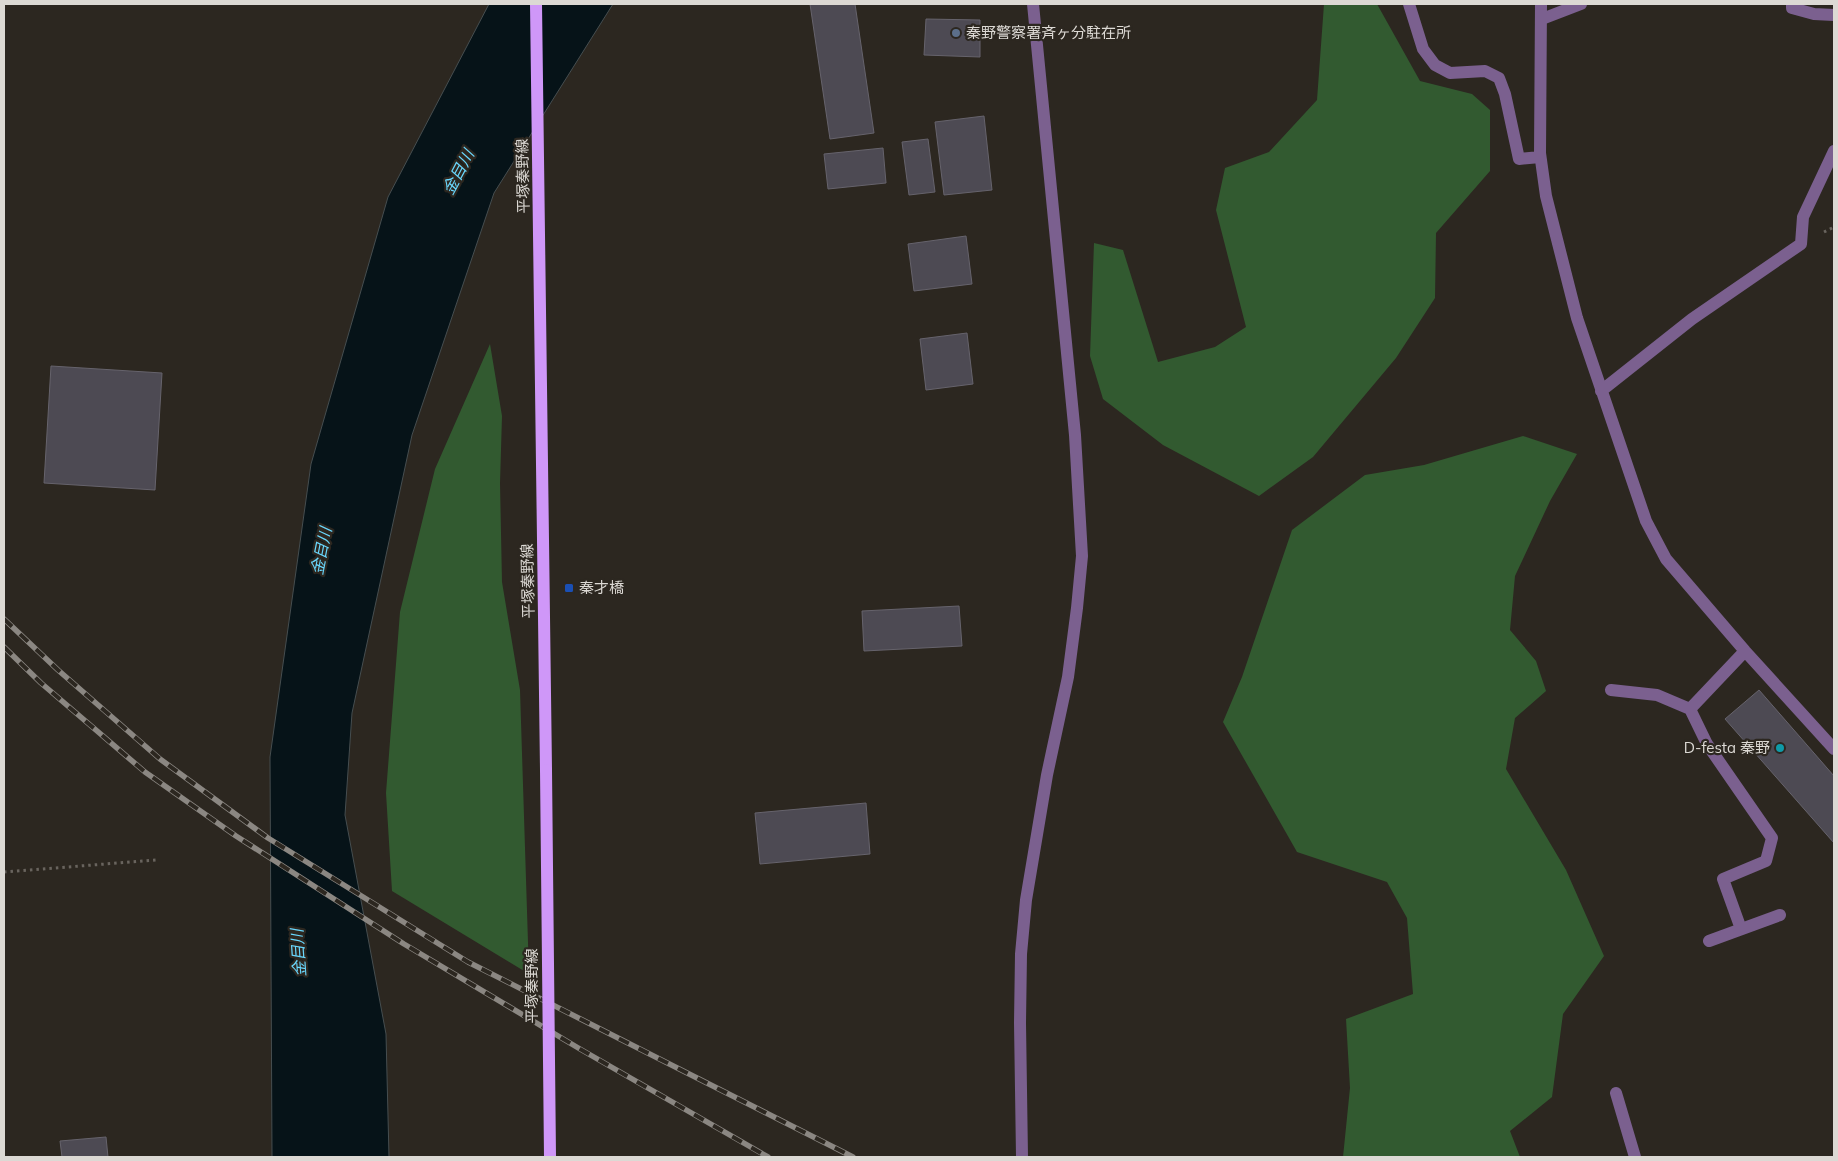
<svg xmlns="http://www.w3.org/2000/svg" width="1838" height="1161" viewBox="0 0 1838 1161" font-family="Mulish,'Noto Sans JP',sans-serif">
<rect width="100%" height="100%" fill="#2c2720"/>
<!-- green -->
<path fill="#325a30" d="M1324,4h53l43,77 52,13 18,16v61l-54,62 -1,65 -39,60 -83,99 -54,39 -96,-51 -60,-46 -13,-43 4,-113 29,7 35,112 57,-15 31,-20 -30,-117 9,-42 44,-16 48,-52z
M490,344l12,72 -2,67 2,99 18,108 9,284 -137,-83 -6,-98 14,-181 35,-143z
M1523,436l54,18 -27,47 -35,75 -5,54 26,31 10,30 -31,27 -9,51 60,101 38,86 -41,58 -11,83 -42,34 10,26h-177l7,-69 -4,-69 67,-25 -6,-76 -20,-36 -90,-30 -74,-130 19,-45 50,-147 73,-55 59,-10z"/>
<!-- water -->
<path fill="#061318" stroke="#464e50" d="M489,4h124l-119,189 -82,242 -60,278 -7,102 41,219 3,123h-117l-2,-400 41,-293 77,-267z"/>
<!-- building -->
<path fill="#4d4a53" stroke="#66636c" d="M810,4h45l19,129 -44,6z
M926,19l54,1v37l-56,-2z
M984,116l8,74 -48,5 -9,-73z
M928,139l7,53 -26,3 -7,-53z
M883,148l3,35 -58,6 -4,-35z
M966,236l6,48 -58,7 -6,-47z
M967,333l6,51 -47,6 -6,-51z
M51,366l111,7 -7,117 -111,-7z
M959,606l3,40 -98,5 -2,-40z
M1759,690l75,86v67l-109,-124z
M866,803l4,51 -110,10 -5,-51z
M106,1137l2,20h-46l-2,-16z"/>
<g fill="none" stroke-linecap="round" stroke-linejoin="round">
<!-- path -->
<path stroke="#69645e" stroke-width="3" stroke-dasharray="2.5 4" stroke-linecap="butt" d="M1824,232l10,-5
M4,872l152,-12"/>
<!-- minor -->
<path stroke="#7b608f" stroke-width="12" d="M1409,4l14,45 12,16 15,8 35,-2 14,7 6,16 14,65 21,-2
M1541,4l-1,149 6,43 31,122 69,203 20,38 79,92 89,98
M1792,4v4l22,6 20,1
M1542,19l39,-15
M1601,391l91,-72 109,-75 2,-27 31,-66
M1611,690l46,5 33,14
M1741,929l-18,-50 43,-18 6,-23 -65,-94 -17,-35 55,-58
M1709,941l71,-26
M1616,1093l19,64
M1022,1157l-2,-134 1,-69 5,-54 21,-125 21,-98 9,-69 5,-52 -7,-121 -42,-431"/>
<!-- major -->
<path stroke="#cf97f8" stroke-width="12" d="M536,4l10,766"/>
<defs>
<path id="rail" d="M4,619l54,51 102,89 108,79 200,124 385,195
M4,647l37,36 104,89 91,64 168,108 176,105 188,108"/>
</defs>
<!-- rail casing -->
<use href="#rail" stroke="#8b8782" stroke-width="5.5"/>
<!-- rail -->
<use href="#rail" stroke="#2c2720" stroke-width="4" stroke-dasharray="11" stroke-linecap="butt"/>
<!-- major-bridge -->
<path stroke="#cf97f8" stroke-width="12" d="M546,770l4,387"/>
</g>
<!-- markers -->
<circle fill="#5c6f8a" stroke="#2c2720" stroke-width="2" cx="956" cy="33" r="5"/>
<rect fill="#1a4fb4" stroke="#2c2720" stroke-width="2" x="564" y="583" width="10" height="10" rx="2.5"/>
<circle fill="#0f9aa8" stroke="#2c2720" stroke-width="2" cx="1780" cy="748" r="5"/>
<g text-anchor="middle" stroke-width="4.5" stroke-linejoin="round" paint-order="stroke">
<!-- poi labels -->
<g font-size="15" fill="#dcd9d4" stroke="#2c2720" text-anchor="start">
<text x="966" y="38">秦野警察署斉ヶ分駐在所</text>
<text x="579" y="593">秦才橋</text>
<text x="1770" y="753" text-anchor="end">D-festa 秦野</text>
</g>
<!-- street labels -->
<g font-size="15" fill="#dcd9d4" stroke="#2c2720">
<text transform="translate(523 176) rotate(-91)" y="5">平塚秦野線</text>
<text transform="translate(528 581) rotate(-91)" y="5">平塚秦野線</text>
<text transform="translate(532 986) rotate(-90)" y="5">平塚秦野線</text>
</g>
<!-- water labels -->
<g font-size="16" font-style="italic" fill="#6ad8fe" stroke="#2c2720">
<text transform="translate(458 172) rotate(-62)" y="6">金目川</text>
<text transform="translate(321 551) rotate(-79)" y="6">金目川</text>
<text transform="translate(298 953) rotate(-94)" y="6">金目川</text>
</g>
</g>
<!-- border -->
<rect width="1838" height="1161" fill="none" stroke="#dcd9d4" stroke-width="10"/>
</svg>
